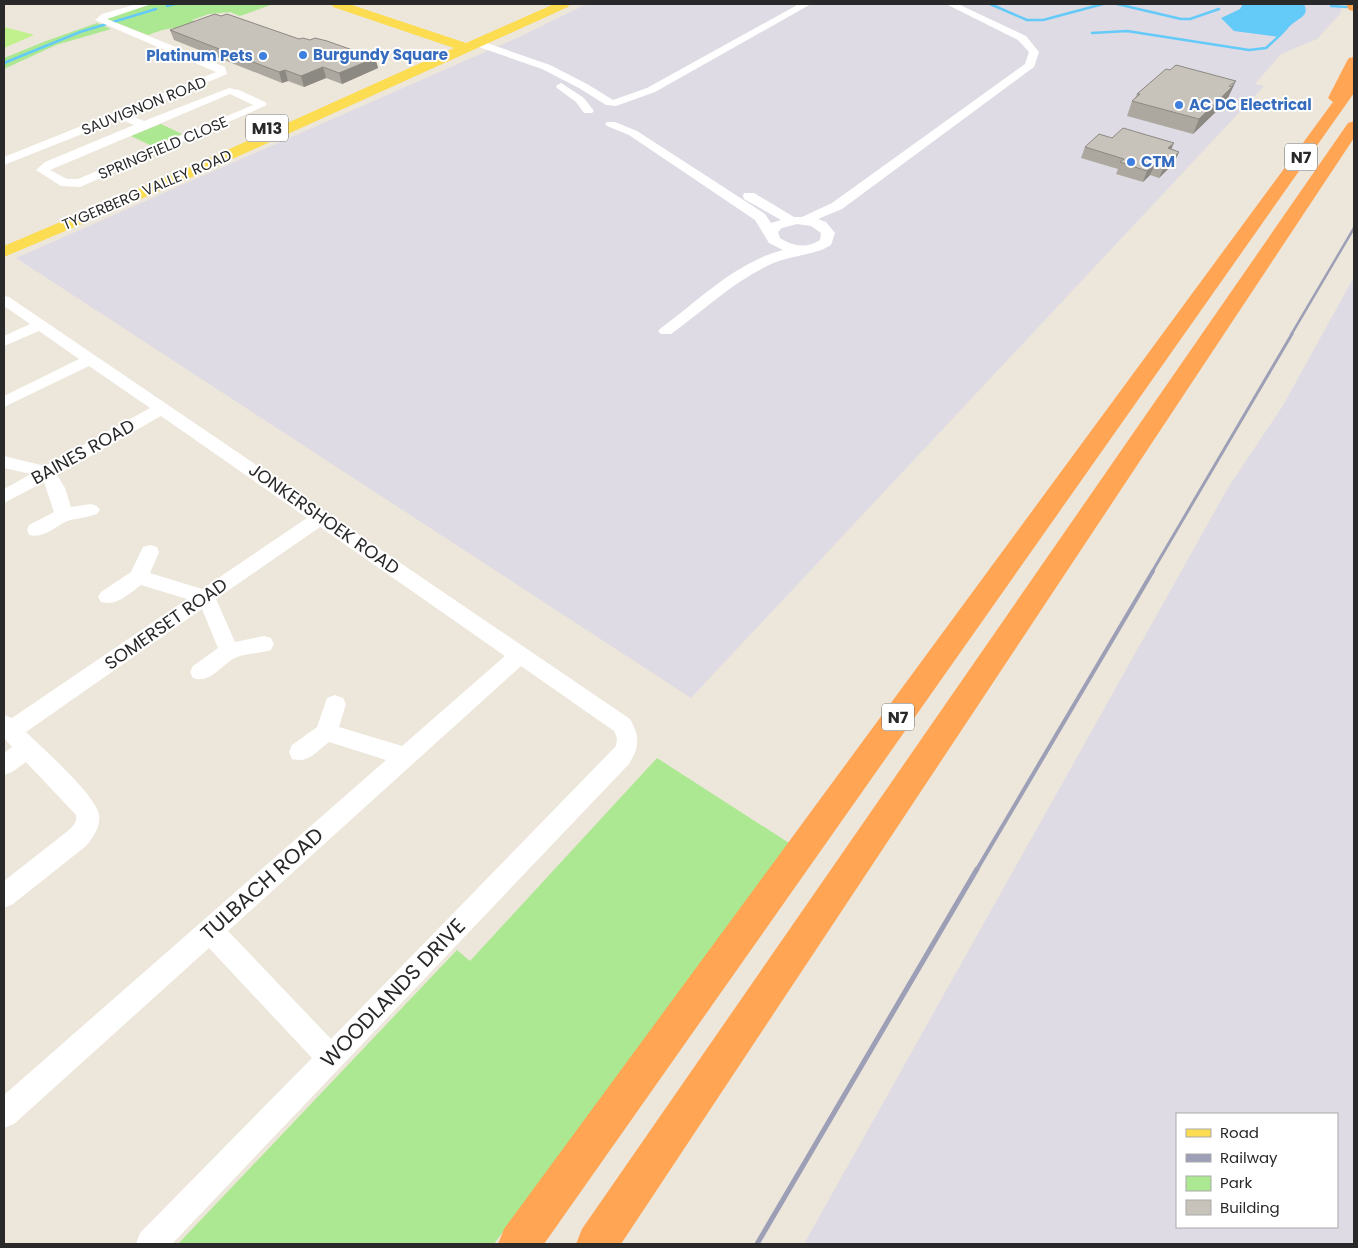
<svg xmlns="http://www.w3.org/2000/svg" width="1358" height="1248" viewBox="0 0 1358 1248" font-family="Poppins,sans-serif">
<rect width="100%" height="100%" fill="#ede6da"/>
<!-- industrial -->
<path fill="#dedbe5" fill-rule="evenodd" d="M587,4h750l5,4 -2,6 -23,25 -36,15 -26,30 9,2 -573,612 -675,-440 503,-221z
M1354,277v967h-550l425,-758 53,-79zM1177,1114h160v113h-160z"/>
<!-- green -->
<path fill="#abe891" d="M152,4h121l-33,12 -10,-4 -21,2 -17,6 10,4 -17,6c-13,-5 -24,1 -37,5l-44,-17z
M97,23l14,6 -55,16 -52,24v-11l42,-17z
M161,124l21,10 -30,12 -21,-10z
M657,758l132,85 -295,401h-316l279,-294 13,11z"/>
<!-- pitch -->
<path fill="#c1f18c" d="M4,27l27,7 3,1 -30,13z"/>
<!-- water -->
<path fill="#64caf8" d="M1243,4h61c6,12 -5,14 -13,21 -3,3 -7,8 -11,12l-46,-6 -13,-13 19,-9z"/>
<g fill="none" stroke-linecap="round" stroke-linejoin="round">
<!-- stream -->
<path stroke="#64caf8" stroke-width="2.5" d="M990,4l37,16h16l60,-16
M1117,4l64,15h9l29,-10
M167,6l8,-2
M1331,6l16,1
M1092,33l35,-2 122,19 17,-2 12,-11
M4,63l76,-31 76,-23"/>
<!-- minor -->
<path fill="#fff" fill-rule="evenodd" d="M137,4h14l-44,15 118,48 2,7 -97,41 14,6 85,-33 10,2 26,12 2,2 -2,2 -185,81 -19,-1 -25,-16 9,-8 89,-37 -14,-6 -116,46v-8l212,-85 -121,-52 7,-6zM230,94l23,11 -175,74h-11l-17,-9z
M799,4h12l-156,88 -39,14 -10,-1 -27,-17 -37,-19 -69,-24 -1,-2 5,-3 4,1 69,24 37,19 26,16 34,-12z
M946,4h12l68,32 13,16 -5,15 -192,142 -24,10 8,3 9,11 -4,12c-17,11 -42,10 -62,20 -36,17 -66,46 -98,69h-10l-3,-3 3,-3c38,-28 75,-66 122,-78l-14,-7 -14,-23 -126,-85 -22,-9 -2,-2 2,-2h8l22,9 128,83 6,9 10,-3 -37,-21 -1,-3 1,-3h10l40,24h8l30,-14 193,-139 4,-12 -11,-12zM797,224l14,2 10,7 -1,7c-13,9 -28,6 -40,-2l-2,-6 4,-4z
M561,83l23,15 10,13 -2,2h-8l-8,-11 -19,-14 -1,-2z
M4,296l5,1 621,422c10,17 10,29 -2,46l-456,479h-36l4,-11 172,-175 -103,-110 -195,176 -10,4v-33l382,-335 -57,-18c-12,9 -21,22 -37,17l-3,-7 3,-7 25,-18 10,-29 8,-3 8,3 3,6 -7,23 63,19 103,-90 -185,-129 -104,72 19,43 29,-6 7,2 3,6 -3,6c-12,4 -27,3 -38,9 -13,8 -24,25 -40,19l-3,-6 3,-6 25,-18 -16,-39 -176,123c16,16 70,63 73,83 2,11 -6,23 -13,31l-73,58 -9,4v-27l65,-51c5,-5 8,-8 7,-15l-50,-53 -14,10 -8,3v-22l8,-6 -8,-9v-23l8,3 175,-119 -46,-14c-11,8 -25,22 -40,17l-3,-5 3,-5 30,-20 12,-25 7,-2 7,2 2,5 -9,21 52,16 105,-71 -146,-102 -104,59 8,13 6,19 20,-3 6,2 3,4 -3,4c-9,3 -18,4 -27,6 -14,5 -25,19 -41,15l-2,-5 2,-5 25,-13 -10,-30 -40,21v-14l27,-15 -27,-6v-12l41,10 105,-58 -61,-42 -85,41v-11l75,-37 -40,-28 -35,15v-10l26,-12 -26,-18zM521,666l93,65 3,7 -1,8 -285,293 -103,-108z"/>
<!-- major -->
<path fill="#fcdc50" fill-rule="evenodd" d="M331,4h18l117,39 88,-39h16l-2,3 -371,168 -193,82v-11l181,-77 269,-121 -121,-41z"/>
<!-- highway -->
<path fill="#ffa553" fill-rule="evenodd" d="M1346,4h8v7l-5,-1z
M1354,57v36l-810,1151h-46l6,-15 829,-1127 -5,-4 19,-37 2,-3z
M1354,121v17l-733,1106h-45l6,-15 766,-1106z"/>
<!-- rail-far3 -->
<path stroke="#9c9fb6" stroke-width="2.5" d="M1291,335l63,-107"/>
<!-- rail-far2 -->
<path stroke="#9c9fb6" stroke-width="3" d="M1152,572l140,-238"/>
<!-- rail-far1 -->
<path stroke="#9c9fb6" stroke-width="4" d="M976,871l177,-300"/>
<!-- rail -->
<path stroke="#9c9fb6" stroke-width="5" d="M757,1244l220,-375"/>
</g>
<!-- wall -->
<path fill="#aca8a0" d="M170,30l140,10 65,18 3,10 -36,16 -16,-6 -22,9 -16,-6 -6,2 -108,-43z
M1137,94l92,1 -3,7 -33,32 -66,-18 5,-15 3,-3z
M1112,138l59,11 8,3 -5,11 -15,15 -9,-3 -7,7 -27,-8 2,-5 -37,-11 4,-11z"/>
<!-- shaded-wall -->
<path fill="#8c8882" d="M375,58l3,10 -36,16 -3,-11z
M323,67l3,11 -22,9 -3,-11z
M285,70l3,11 -6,2 -3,-11z
M1236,81l-10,21 -33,32 6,-15z
M1174,143l-5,11 -1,-6z
M1179,152l-5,11 -15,15 5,-12z
M1155,164l-5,11 -7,7 4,-11z"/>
<!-- building -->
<path fill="#c8c3ba" stroke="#8c8882" d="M215,14l6,2 6,-2 72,25 4,-1 7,2 5,-2 12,3 48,17 -36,15 -16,-6 -22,9 -16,-6 -6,2 -109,-42z
M1176,65l60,16 -7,5 3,1 -33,32 -67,-18 8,-7h-3l29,-25 4,1z
M1123,128l51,15 -6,5 11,4 -15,14 -9,-2 -8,7 -27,-9 4,-3 -39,-12 14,-13 13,4z"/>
<!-- markers -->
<g fill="#3f7fe0" stroke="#fff" stroke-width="2">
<circle cx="303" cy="55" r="5"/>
<circle cx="263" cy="56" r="5"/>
<circle cx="1179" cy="105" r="5"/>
<circle cx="1131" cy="162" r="5"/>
</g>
<g text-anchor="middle" stroke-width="4" stroke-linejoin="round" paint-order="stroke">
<!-- far-shop labels -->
<g font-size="15" font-weight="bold" fill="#366cbe" stroke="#fff" text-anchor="start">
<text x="313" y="60">Burgundy Square</text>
<text x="253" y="61" text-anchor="end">Platinum Pets</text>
<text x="1189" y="110">AC DC Electrical</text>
<text x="1141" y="167">CTM</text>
</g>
<!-- far-street labels -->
<g font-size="15" fill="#292929" stroke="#fff">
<text transform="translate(144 106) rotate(-22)" y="5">SAUVIGNON ROAD</text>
<text transform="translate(163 148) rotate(-23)" y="5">SPRINGFIELD CLOSE</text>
<text transform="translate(147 190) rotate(-23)" y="5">TYGERBERG VALLEY ROAD</text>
</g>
<!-- shield labels -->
<g fill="#fff" stroke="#696969" stroke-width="1">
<rect x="246" y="114.5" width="42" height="27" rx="4"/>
<rect x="1285" y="143.5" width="32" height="27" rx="4"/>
<rect x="882" y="703.5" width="32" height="27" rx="4"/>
</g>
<g font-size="16" font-weight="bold" fill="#292929">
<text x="267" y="134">M13</text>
<text x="1301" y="163">N7</text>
<text x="898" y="723">N7</text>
</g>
<!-- street labels -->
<g font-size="18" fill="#292929" stroke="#fff">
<text transform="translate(83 452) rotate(-29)" y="6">BAINES ROAD</text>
<text transform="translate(324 519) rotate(35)" y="6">JONKERSHOEK ROAD</text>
<text transform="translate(166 624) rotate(-35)" y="6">SOMERSET ROAD</text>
</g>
<!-- near-street labels -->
<g font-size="21" fill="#292929" stroke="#fff">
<text transform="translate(262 884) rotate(-42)" y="7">TULBACH ROAD</text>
<text transform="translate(393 993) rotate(-46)" y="7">WOODLANDS DRIVE</text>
</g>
</g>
<!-- border -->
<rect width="1358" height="1248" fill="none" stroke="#292929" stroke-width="10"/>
<!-- legend -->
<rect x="1176" y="1113" width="162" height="115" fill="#ffffff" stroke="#a9a9a9"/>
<rect x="1186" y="1129" width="25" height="8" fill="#fcdc50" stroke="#a9a9a9"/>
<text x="1220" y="1138" font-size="15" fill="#292929">Road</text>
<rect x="1186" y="1154" width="25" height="8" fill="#9c9fb6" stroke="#a9a9a9"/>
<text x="1220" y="1163" font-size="15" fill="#292929">Railway</text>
<rect x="1186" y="1176" width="25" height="15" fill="#abe891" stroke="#a9a9a9"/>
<text x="1220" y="1188" font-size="15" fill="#292929">Park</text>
<rect x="1186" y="1200" width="25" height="15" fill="#c8c3ba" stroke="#a9a9a9"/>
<text x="1220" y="1213" font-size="15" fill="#292929">Building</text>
</svg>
